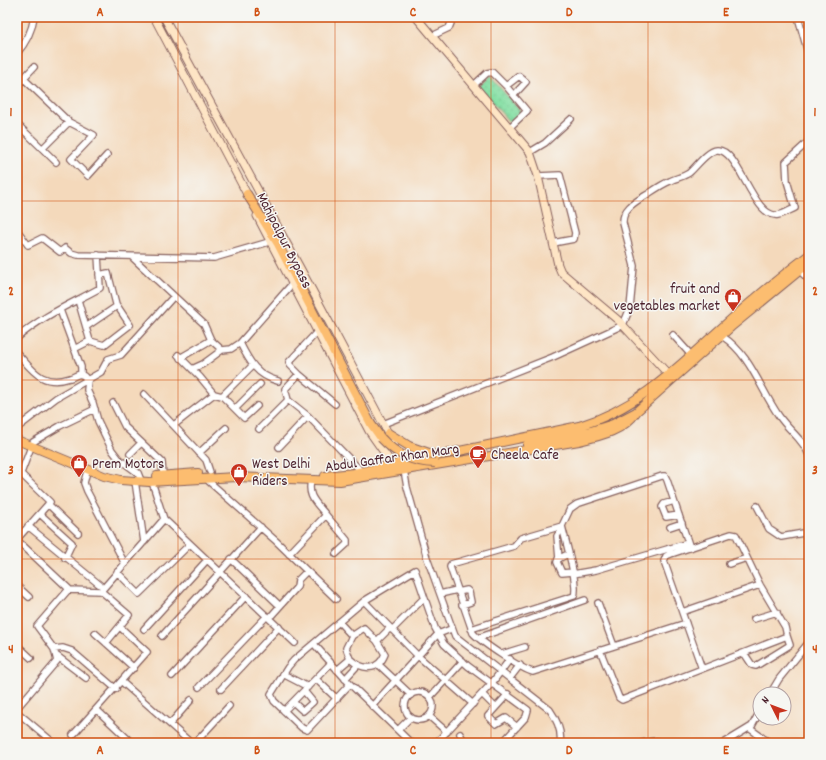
<svg xmlns="http://www.w3.org/2000/svg" width="826" height="760" viewBox="0 0 826 760" font-family="Dekko,sans-serif">
<defs>
<pattern id="park-dots" width="8" height="8" patternUnits="userSpaceOnUse"><rect width="8" height="8" fill="#86e0a5"/><path d="M2 2h.1M6 6h.1" fill="none" stroke="#75c08e" stroke-width="1.8" stroke-linecap="round"/></pattern>
</defs>
<rect width="100%" height="100%" fill="#f6f6f2"/>
<filter id="ink" filterUnits="userSpaceOnUse"><feTurbulence type="fractalNoise" baseFrequency=".025" numOctaves="2"/><feDisplacementMap in="SourceGraphic" scale="8" xChannelSelector="R" yChannelSelector="G"/><feConvolveMatrix kernelMatrix="1 2 1 2 8 2 1 2 1" color-interpolation-filters="sRGB"/></filter>
<filter id="wash" filterUnits="userSpaceOnUse"><feTurbulence type="fractalNoise" baseFrequency=".012" numOctaves="4" result="noise"/><feDisplacementMap in="SourceGraphic" scale="16" xChannelSelector="R" yChannelSelector="G"/><feGaussianBlur stdDeviation="0.9" result="paint"/><feColorMatrix in="noise" values="0 0 0 0 0 0 0 0 0 0 0 0 0 0 0 0 0 1.4 0 .05"/><feComposite in="paint" operator="in"/></filter>
<g filter="url(#wash)">
<rect width="100%" height="100%" fill="#f4d9bb"/>
<!-- park -->
<path fill="url(#park-dots)" stroke="#688068" d="M490,76l33,38 -9,10 -4,-1 -30,-35v-3z"/>
</g>
<g filter="url(#ink)">
<g fill="none" stroke-linecap="round" stroke-linejoin="round">
<defs>
<path id="street" d="M798,17l10,36 1,12
M432,36l17,-8 2,-5 -3,-6
M17,53c9,-10 15,-23 17,-36
M23,78l46,44 25,13 -23,24 17,17 19,-21
M17,85l17,-18
M474,85l13,-12 5,-1 14,14 21,25 -17,16
M506,86l13,-10 7,6 -12,13
M17,124l39,38
M43,148l26,-26
M530,152l15,-9 26,-24
M538,176l22,-1 15,58 -1,6 -21,4
M17,230l11,15 14,-7 18,14 5,-4 6,5 7,2 136,3 55,-16
M132,257l72,67 7,16 11,10 9,-1 9,-6 52,-59
M798,269l11,11
M60,310l21,57v7
M86,327l31,-21
M673,335l18,20
M722,336c29,19 38,53 57,80 10,15 24,23 30,39
M17,338c25,-22 54,-34 83,-50l-2,-33
M90,341l14,4 26,-20 -14,-21 -8,-31 -9,2
M240,343c9,18 17,33 38,38
M74,349l16,-8 -12,-41
M17,353c16,18 25,34 53,25 5,-1 8,-6 14,-2l4,5 -1,9 6,13 5,18 14,29 7,9 19,14 2,5
M178,355l22,22 14,17 8,2
M180,358l31,-18
M252,366l-30,30 22,22 13,-12
M192,369l11,-5 19,-14
M299,374l36,30
M144,394l62,66 4,12
M288,400l-3,-11 14,-15 -9,-9 -1,-3 28,-30
M113,403l12,24 37,35 1,14
M235,409l25,-25
M383,424l170,-67 70,-32 7,-17 4,-42 -11,-43c-1,-16 16,-23 28,-31 6,-4 12,-8 19,-11 6,-3 13,-4 19,-8 8,-7 18,-22 28,-23 22,-2 36,69 61,65 6,-1 12,-5 17,-7l-8,-27 -1,-19 23,-21
M174,425l40,-31
M17,428l39,-30 45,-26 7,-13 13,-4 53,-59
M259,429l29,-29 20,16 54,56
M33,442l27,-16 35,-17
M279,447l29,-31
M199,453l27,-25
M130,454l11,-11
M17,470l33,32 -33,37
M404,470l3,17 20,71 28,78 95,74c7,10 12,21 10,33
M87,471l-3,12 3,8 38,73
M21,473l10,-26
M205,478l71,63 60,58
M135,481l9,61
M152,482l12,37 131,124
M674,501l-10,3 -2,3 4,10 13,-2
M48,504l30,29
M757,506l12,23 12,8 28,-5
M40,514l32,29 -7,15
M326,515l21,25v4l-11,10
M28,526l72,59
M670,527l12,-4
M17,540l52,49 -32,37 17,23 3,12 -40,47
M669,548l2,6 -5,2 -2,5 38,108
M289,554l37,-39c-10,-13 -19,-18 -15,-35
M568,554l-10,5 -1,3 5,11 11,-1
M231,559l49,47
M559,559l-2,-23 5,-8
M729,564l18,-6
M117,572l22,22 51,-50
M573,574l23,-4 92,-27
M17,586l12,11
M69,590l32,1 28,24 -23,28
M101,591l63,-72
M458,592l9,-2 2,2 2,10 -9,3
M440,594l17,-4
M364,601l54,55 55,48
M598,603l16,43
M682,612l78,-27
M272,615l25,-28 1,-7 9,-9
M754,619l23,-7
M339,622l13,14 -6,12 4,11
M686,623l-153,49c-12,-3 -52,-30 -60,-39l-23,-66 1,-3 63,-18 7,-8 41,-12 8,-17 7,-5 85,-28h3l2,4 23,68
M144,629l63,-69
M471,629l103,-33c5,-11 -9,-57 -12,-70
M392,630l32,-32
M95,633l39,35
M162,636l99,-109
M352,636l12,-8 13,13 13,-13
M478,638l107,-38
M314,644l36,40
M17,645l14,13
M54,649l9,-1 9,3 44,38
M600,650l19,48 3,2 165,-64 -2,-9 -25,-42 -24,-50 -5,-1 -60,20
M744,653l8,12 4,1 34,-21 -3,-9
M502,654l23,-7
M57,656l29,22
M378,664l33,31
M337,670l13,-11c12,11 28,13 35,-5l-8,-13
M283,674l25,13
M172,676l74,-80
M510,678l10,-13
M316,679l21,20
M345,679l12,-13
M122,682l69,61
M199,687l68,-71
M221,689l58,-62
M405 706a14 14 0 1 1 28 0a14 14 0 1 1-28 0Z
M482,694l13,13
M508,694l-20,22 8,8 10,-6 11,9
M770,694l9,-15 30,-37
M430,697l33,-36
M293,702l10,9 10,-9 -9,-11
M372,706l66,-72 13,-5
M97,710l35,33
M284,711l47,-48
M17,712l37,31
M429,716l18,16
M170,724l21,-24
M749,728l21,15
M398,730l13,-13
M460,734l5,9
M757,734l4,9
M73,735l74,-83 -27,-25
M195,743l34,-37
M411,743l-61,-59 -43,46 -5,-2 -28,-27 -3,-7 17,-27 6,-7 70,-59 51,-31 20,58 9,16 24,22 60,44 -2,7 -24,26
M436,743l56,-60 18,-24
M642,743l13,-2 9,2
M724,743l28,-17 8,-15"/>
<path id="secondary" d="M154,17l95,181
M164,17l148,273 76,143 15,34
M416,17l114,135 8,24 20,89 3,7 58,49 50,54
M257,216l112,215 26,37"/>
<path id="primary" d="M247,194l31,50 93,180 10,14
M388,433l21,13 26,9
M17,440l87,36 17,4 28,2 87,-5 104,4 239,-40c22,-5 45,-10 58,-30l94,-84 78,-64
M527,445l64,-14 22,-7 23,-12
M157,476l41,-3
M325,476l29,-3 225,-47c56,-16 97,-57 139,-95 29,-26 59,-52 91,-76"/>
</defs>
<!-- street casing -->
<use href="#street" stroke="#86605d" stroke-width="8"/>
<!-- secondary casing -->
<use href="#secondary" stroke="#86605d" stroke-width="9"/>
<!-- primary casing -->
<use href="#primary" stroke="#86605d" stroke-width="10"/>
<!-- street -->
<use href="#street" stroke="#fff" stroke-width="5.5"/>
<!-- secondary -->
<use href="#secondary" stroke="#fee5c5" stroke-width="7"/>
<!-- primary -->
<use href="#primary" stroke="#fcbd6f" stroke-width="8"/>
<defs>
<path id="primary-bridge" d="M381,438c16,17 31,24 54,25"/>
</defs>
<!-- primary-bridge casing -->
<use href="#primary-bridge" stroke="#86605d" stroke-width="10" stroke-linecap="butt"/>
<!-- primary-bridge -->
<use href="#primary-bridge" stroke="#fcbd6f" stroke-width="8"/>
</g>
</g>
<!-- grid -->
<path fill="none" stroke="#d05011" stroke-width="1" stroke-opacity="0.55" d="M178,17v726M335,17v726M491,17v726M648,17v726M17,201h792M17,380h792M17,559h792"/>
<!-- icons -->
<defs>
<symbol id="shop-pin" viewBox="-11 -11 22 30"><path d="M0 17L-7.5 6A9.5 9.5 0 1 1 7.5 6Z" fill="#c8321e" stroke="#f6f6f2"/><path d="M-5-2.5h2.3a2.7 3.5 0 0 1 5.4 0H5L5.5 6h-11ZM-1.5-2.5h3a1.5 2.3 0 0 0-3 0Z" fill="#fff"/></symbol>
<symbol id="cafe-pin" viewBox="-11 -11 22 30"><path d="M0 17L-7.5 6A9.5 9.5 0 1 1 7.5 6Z" fill="#c8321e" stroke="#f6f6f2"/><path d="M-5.5-4.5H6V0H3Q3 3.5 0 3.5H-2.5Q-5.5 3.5-5.5 0ZM3-3.2v2h1.7v-2ZM-6 4.5H4V6H-6Z" fill="#fff"/></symbol>
</defs>
<g fill-rule="evenodd">
<use href="#shop-pin" x="723" y="287" width="20" height="27"/>
<use href="#cafe-pin" x="468" y="444" width="20" height="27"/>
<use href="#shop-pin" x="69" y="453" width="20" height="27"/>
<use href="#shop-pin" x="229" y="462" width="20" height="27"/>
</g>
<g text-anchor="middle" stroke-width="3" stroke-linejoin="round" paint-order="stroke">
<!-- street labels -->
<g font-size="15" fill="#4a1f2b" stroke="#f6f6f2">
<text transform="translate(285 240) rotate(63)" y="5">Mahipalpur Bypass</text>
<text transform="translate(392 457) rotate(-8)" y="5">Abdul Gaffar Khan Marg</text>
</g>
<!-- poi labels -->
<g font-size="15" fill="#4a1f2b" stroke="#f6f6f2" text-anchor="start">
<text x="720" y="293" text-anchor="end">fruit and<tspan x="720" dy="17">vegetables market</tspan></text>
<text x="491" y="459">Cheela Cafe</text>
<text x="92" y="468">Prem Motors</text>
<text x="252" y="468">West Delhi<tspan x="252" dy="17">Riders</tspan></text>
</g>
</g>
<!-- margin -->
<rect width="826" height="760" fill="none" stroke="#f6f6f2" stroke-width="44"/>
<!-- north arrow -->
<g transform="translate(772 706) rotate(312)"><circle r="19" fill="#f6f6f2" stroke="#b1a0a2"/>
<path d="M0-3L7 15L0 10L-7 15Z" fill="#c8321e"/>
<text y="-6" font-size="11" font-weight="bold" text-anchor="middle" fill="#4a1f2b">N</text>
</g>
<rect x="22" y="22" width="782" height="716" fill="none" stroke="#d05011" stroke-width="1.5"/>
<g font-size="13" text-anchor="middle" font-weight="bold" fill="#d05011">
<text x="100" y="16">A</text>
<text x="257" y="16">B</text>
<text x="413" y="16">C</text>
<text x="569" y="16">D</text>
<text x="726" y="16">E</text>
<text x="11" y="116">1</text>
<text x="815" y="116">1</text>
<text x="11" y="295">2</text>
<text x="815" y="295">2</text>
<text x="11" y="474">3</text>
<text x="815" y="474">3</text>
<text x="11" y="653">4</text>
<text x="815" y="653">4</text>
<text x="100" y="754">A</text>
<text x="257" y="754">B</text>
<text x="413" y="754">C</text>
<text x="569" y="754">D</text>
<text x="726" y="754">E</text>
</g>
</svg>
